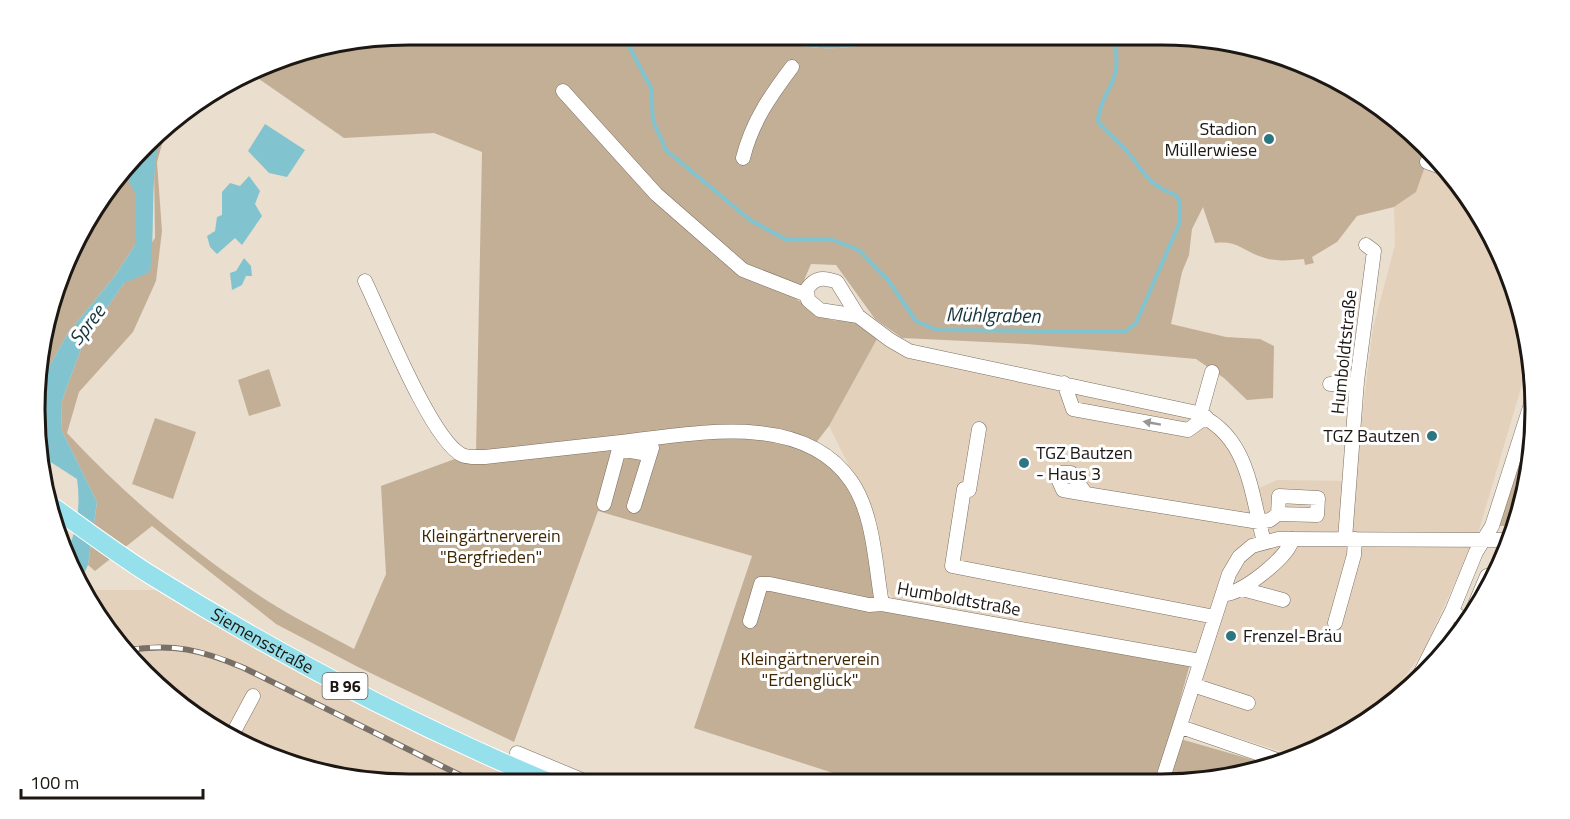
<svg xmlns="http://www.w3.org/2000/svg" width="1570" height="819" viewBox="0 0 1570 819" font-family="'Titillium Web',sans-serif">
<rect width="100%" height="100%" fill="#eadece"/>
<!-- built -->
<path fill="#e3d1bc" d="M1427,150l16,13 73,126 10,82 -47,159 -56,122 -45,61 -79,44 -105,-33 -4,-6 17,-62 -313,-56 -7,-10 -10,-69 -48,-95 48,-87 21,14 299,65 27,21 14,18 9,36 30,-13 77,1 19,-153 22,-83 -1,-38 22,-15 12,-34z
M96,590h63l370,193 -144,1 -142,-38 -99,-72 -54,-81z"/>
<!-- green -->
<path fill="#c3af96" d="M410,35h350c10,2 21,7 32,9 29,7 72,6 98,-9h295l142,38 100,77 1,8 -12,34 -22,15 -37,9 -20,26 -25,15 2,6 -9,2 -1,-6c-14,1 -26,3 -39,-1 -22,-6 -26,-18 -50,-15l-12,-36 -11,22 -3,26 -7,17 -11,52 55,13 34,2 14,7 -1,52 -26,2 -23,-22 -28,-19 -169,-15 -125,-6 -27,-19 -39,-54 -25,-1 -15,35 35,21 24,2 22,17 -48,87 -14,18 -45,-17 -294,26 6,-301 -48,-19 -90,5 -92,-64 37,-19z
M167,127l-10,35 5,69 -6,50 -23,51 -54,60 -12,41c59,64 127,120 199,167 28,18 59,33 88,49l32,-75 -5,-88 82,-30 259,-22 52,7 51,16 33,42 21,110 311,55 -20,72 101,29 -61,16 -349,1 -167,-54 58,-172 -154,-45 -84,231 -156,-75 -82,-43 -124,-98 -57,45 -7,-6 9,-63 -35,-71 -1,-28 23,-62 71,-103 -1,-76 7,-28z
M126,171l1,7 8,14v53l-21,32 -46,56 -28,50 7,-70 51,-112z
M269,369l12,37 -32,10 -11,-36z
M155,418l41,14 -23,67 -41,-15z
M1533,424l2,10 -25,92h-11z"/>
<!-- water -->
<path fill="#81c4d0" d="M760,35h130c-26,15 -69,16 -98,9 -11,-2 -22,-7 -32,-9z
M265,124l40,26 -18,27 -18,-4 -21,-22z
M161,134c-12,45 -5,91 -11,138l-26,11 -40,58 -23,62 1,28 35,71 -9,63 -7,15 -16,-25c12,-22 16,-50 12,-76l-28,-18 -12,-21 3,-57 28,-50 46,-56 21,-32v-52l-8,-15 -1,-7z
M249,176l11,15 -5,13 7,12 -20,29 -7,-7 -18,16 -7,-7 -3,-11 8,-5 2,-14 5,-2v-23l8,-9 10,3z
M244,258l7,8 1,10h-6l-4,9 -10,5 -2,-17 6,-2z"/>
<g fill="none" stroke-linecap="round" stroke-linejoin="round">
<!-- stream -->
<path stroke="#81c4d0" stroke-width="4" d="M623,35l28,53 2,33 13,29 84,70 35,19h45l29,11 29,30 28,41 21,9 188,2 11,-9 44,-101v-21l-5,-6c-30,-12 -32,-26 -51,-47 -9,-10 -19,-16 -26,-27 2,-23 14,-31 18,-51 1,-11 0,-24 -1,-35"/>
<defs>
<path id="minor" d="M563,91l93,103 87,76 64,25
M743,158c9,-36 27,-62 49,-91
M1427,162l19,7
M365,281c17,35 66,159 97,174 6,3 16,2 23,2 45,-5 91,-10 136,-15 72,-8 181,-32 230,39 23,33 24,83 31,123
M858,316l-38,-6 -12,-10 -1,-11c8,-12 17,-12 30,-7l21,34 32,24 19,11 284,61c56,22 57,78 71,130
M1064,383l9,26 115,21 18,-13
M1330,384h27
M1200,415l12,-43
M979,429l-10,61 -5,-1 -12,77 263,51
M1086,494l-15,-21h-10l-2,8 4,9 23,4 173,28 11,-2 8,-6 39,1 1,-17 -39,-2 -1,18
M604,504l15,-55 29,5
M634,506l18,-58
M1345,539l12,-158 17,-130 -8,-6
M1242,589l41,11
M1223,594c15,3 68,-39 69,-55
M1452,611l14,11
M1471,614l16,-38 10,-3
M750,621l11,-37h9l99,21 13,-1 318,57
M1335,623l19,-68 1,-16
M1417,680l35,-69 24,-59 16,-26 39,-122
M1193,685l55,18
M1181,727l102,35
M231,737l22,-41
M517,753l72,30
M1162,781l67,-207 10,-17 13,-11 26,-7 228,1"/>
<g id="major">
<path id="s1" d="M52,506c32,23 64,47 97,68 128,80 263,151 402,209"/>
</g>
</defs>
<!-- minor casing -->
<use href="#minor" stroke="#7a6f61" stroke-width="15"/>
<!-- major casing -->
<use href="#major" stroke="#fff" stroke-width="20"/>
<!-- minor -->
<use href="#minor" stroke="#fff" stroke-width="14"/>
<!-- major -->
<use href="#major" stroke="#96e0ec" stroke-width="18"/>
<defs>
<path id="rail" d="M128,650c45,-7 74,0 116,18l232,115"/>
</defs>
<!-- rail casing -->
<use href="#rail" stroke="#787066" stroke-width="6"/>
<!-- rail -->
<use href="#rail" stroke="#fff" stroke-width="4" stroke-dasharray="11" stroke-linecap="butt"/>
</g>
<!-- one-way arrows -->
<defs><path id="oneway-solid" d="M-6-.8H1V-3.2L6.5 0L1 3.2V.8H-6Z" transform="scale(1.5)"/></defs>
<use fill="#999794" href="#oneway-solid" transform="translate(1152 423) rotate(-170)"/>
<!-- markers -->
<g fill="#2d7580" stroke="#fff" stroke-width="2">
<circle cx="1269" cy="139" r="6"/>
<circle cx="1432" cy="436" r="6"/>
<circle cx="1024" cy="463" r="6"/>
<circle cx="1231" cy="636" r="6"/>
</g>
<g text-anchor="middle" stroke-width="6" stroke-linejoin="round" paint-order="stroke">
<!-- shield labels -->
<rect fill="#fff" stroke="#605d59" stroke-width="1.5" x="322.5" y="673" width="45" height="26" rx="4.5"/>
<g font-size="16" font-weight="bold" fill="#1c1712">
<text x="345" y="692">B 96</text>
</g>
<!-- poi labels -->
<g font-size="18" fill="#1c1712" stroke="#fff" text-anchor="end">
<text x="1257" y="135">Stadion<tspan x="1257" dy="21">Müllerwiese</tspan></text>
<text x="1420" y="442">TGZ Bautzen</text>
<text x="1036" y="459" text-anchor="start">TGZ Bautzen<tspan x="1036" dy="21">- Haus 3</tspan></text>
<text x="1243" y="642" text-anchor="start">Frenzel-Bräu</text>
</g>
<!-- street labels -->
<g font-size="18" fill="#1c1712" stroke="#fff">
<text transform="translate(1344 352) rotate(-84)" y="6">Humboldtstraße</text>
<text transform="translate(959 599) rotate(10)" y="6">Humboldtstraße</text>
<text dy="6" stroke="none"><textPath href="#s1" startOffset="250">Siemensstraße</textPath></text>
</g>
<!-- park labels -->
<g font-size="18" fill="#402805" stroke="#fff">
<text x="491" y="542">Kleingärtnerverein<tspan x="491" dy="21">"Bergfrieden"</tspan></text>
<text x="810" y="665">Kleingärtnerverein<tspan x="810" dy="21">"Erdenglück"</tspan></text>
</g>
<!-- water labels -->
<g font-size="20" font-style="italic" fill="#15363c" stroke="#fff">
<text transform="translate(993 315) rotate(1)" y="7">Mühlgraben</text>
<text transform="translate(87 325) rotate(-52)" y="7">Spree</text>
</g>
</g>
<!-- crop -->
<path d="M0 0H1570V819H0ZM409 45H1161A364 364 0 0 1 1525 409V410A364 364 0 0 1 1161 774H409A364 364 0 0 1 45 410V409A364 364 0 0 1 409 45Z" fill="#fff" fill-rule="evenodd"/>
<path fill="none" stroke="#1c1712" stroke-width="3" d="M409 45H1161A364 364 0 0 1 1525 409V410A364 364 0 0 1 1161 774H409A364 364 0 0 1 45 410V409A364 364 0 0 1 409 45Z"/>
<!-- scale -->
<path d="M21 789v9h182v-9" fill="none" stroke="#1c1712" stroke-width="3"/>
<text x="30" y="789" font-size="18" fill="#1c1712" stroke="#ffffff" stroke-width="4.5" paint-order="stroke">100 m</text>
</svg>
